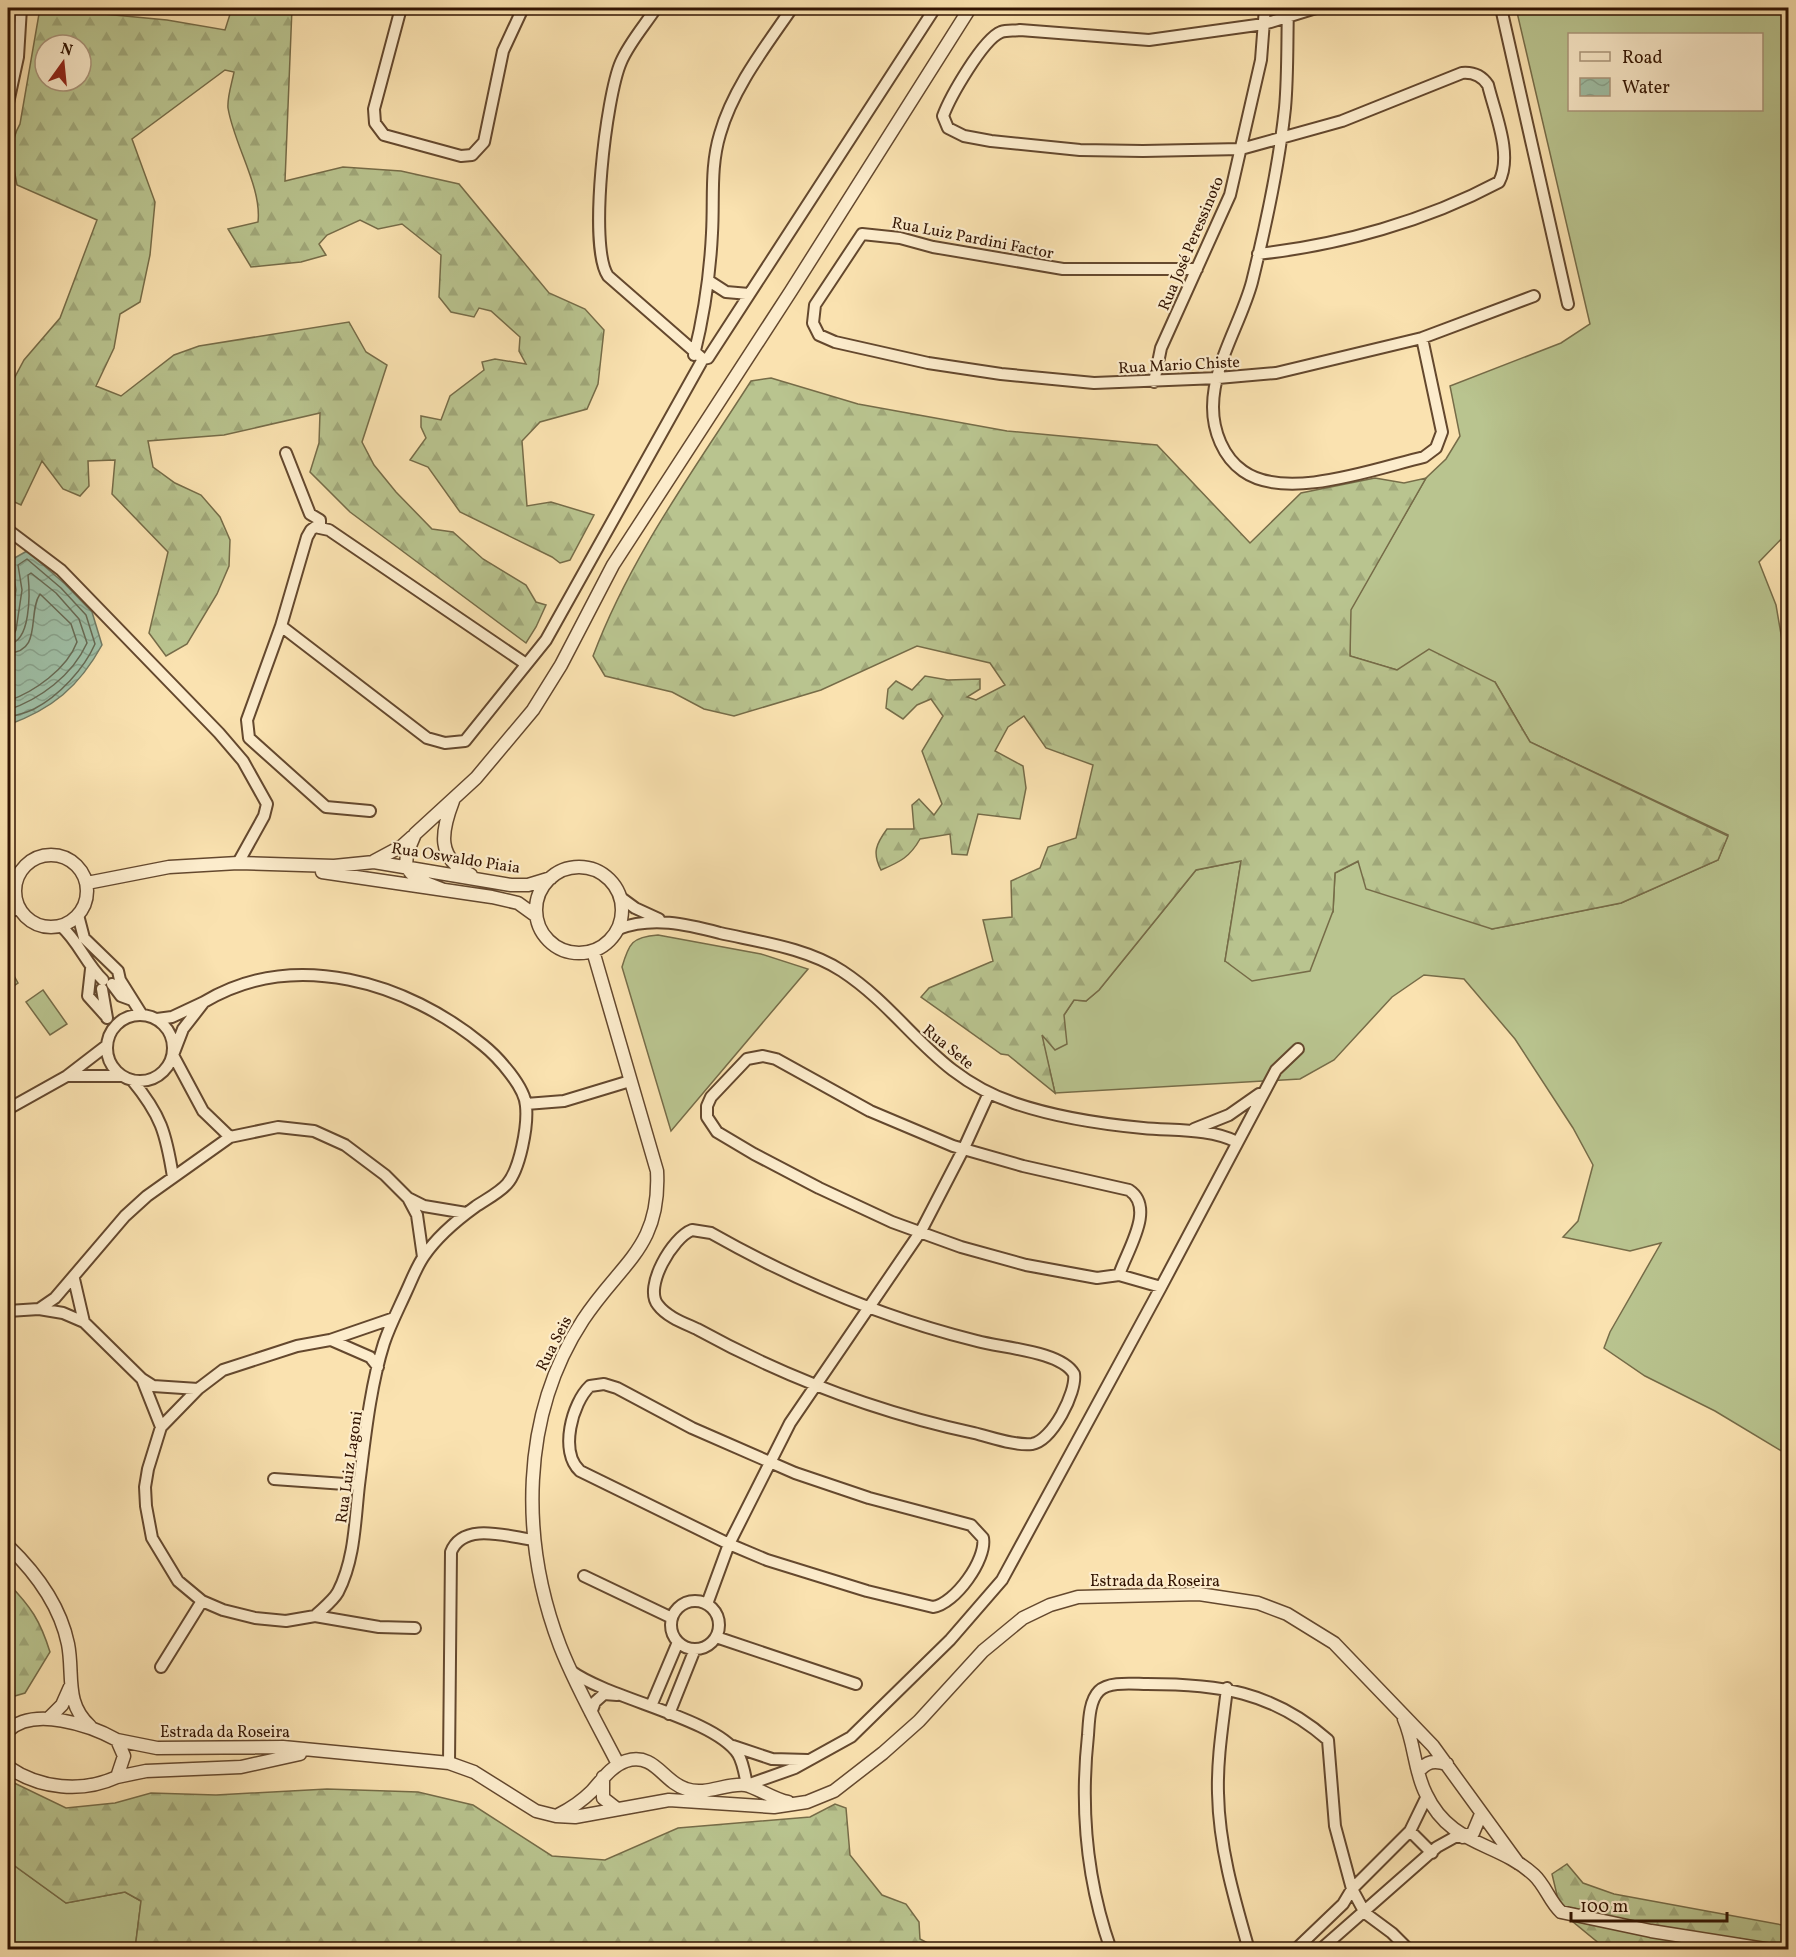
<svg xmlns="http://www.w3.org/2000/svg" width="1796" height="1957" viewBox="0 0 1796 1957" font-family="Vollkorn,serif">
<defs>
<pattern id="forest-firs" width="22" height="20" patternUnits="userSpaceOnUse" patternTransform="scale(1.5)"><rect width="22" height="20" fill="#b9c48f"/><path d="M5 1l3.5 6h-7zM16 11l3.5 6h-7z" fill="#a0a87a"/></pattern>
<pattern id="water-waves" width="16" height="10" patternUnits="userSpaceOnUse" patternTransform="scale(1.5)"><rect width="16" height="10" fill="#9fbfa6"/><path d="M0 5q4-4 8 0t8 0" fill="none" stroke="#89a38d"/></pattern>
</defs>
<rect width="100%" height="100%" fill="#fae2b0"/>
<filter id="stains"><feTurbulence type="fractalNoise" baseFrequency=".00333" numOctaves="4"/><feColorMatrix values="0 0 0 0 .2 0 0 0 0 .09 0 0 0 0 .02 0 0 0 .5 -.17"/></filter>
<radialGradient id="worn" r=".72"><stop offset=".6" stop-color="#630" stop-opacity="0"/><stop offset="1" stop-color="#630" stop-opacity=".3"/></radialGradient>
<!-- grass -->
<path fill="#b9c48f" stroke="#766c48" stroke-width="1.5" fill-rule="evenodd" d="M1516,8h272v524l-29,30 17,43 12,70v780l-73,-44 -70,-35 -41,-28 6,-16 51,-89 -31,8 -67,-14 15,-16 15,-56 -20,-37 -58,-89 -51,-60 -40,-4 -32,22 -58,63 -34,19 -245,14 -14,-59 23,-19 10,-15 12,1 13,-11 97,-120 45,-9 -16,100 108,-49 2,-39 24,-12 133,68 129,-26 97,-43 10,-25 -198,-93 -35,-60 -98,-12 -47,-14v-46l76,-132 20,-19 14,-23 -10,-50 111,-43 29,-19zM1570,34h192v76h-192z
M658,935l103,19 47,15 -137,162 -49,-164c7,-24 10,-30 36,-32z
M8,965l10,18 -10,7z
M43,990l24,34 -17,11 -24,-33z
M8,1861l58,42 59,-11 16,9 -6,48h-127z"/>
<!-- forest -->
<path fill="url(#forest-firs)" stroke="#766c48" stroke-width="1.5" fill-rule="evenodd" d="M40,8l127,12 58,10 7,-22h60l-7,173 58,-14 58,4 58,13 90,109 36,16 19,21 -6,54 -11,25 -47,13 -18,19 5,65 24,-4 43,13 -24,45 -10,3 -8,-6 -92,-45 -32,-45 -18,-7 16,-22 -5,-11v-11l20,4 9,-24 34,-26 -2,-8 13,-3 31,5 -7,-13 1,-14 -29,-26 -12,-3 -5,9 -23,-5 -12,-15 2,-42 -39,-31 -24,5 -18,-9 -33,15 -8,9 7,11 -25,7 -50,5 -23,-38 30,-7c4,-35 -24,-77 -30,-114 -1,-11 4,-25 6,-36l-9,-2 -93,69 23,63 -5,53 -10,47 -20,12 -6,34 -18,38 25,10 53,-41 25,-9 150,-24 17,30 21,13 -25,77 12,23 22,27 36,37 21,3 30,27 43,26 10,17 10,3 -10,22 -10,16 -176,-131 -40,-40 9,-29 1,-30 -96,22 -76,6 5,26 22,16 26,12 19,22 10,23 -1,26 -12,28 -30,50 -21,12 -17,-23 19,-81 -56,-58 3,-34 -27,1 1,25 -9,10 -17,-7 -21,-28 -21,44 -13,-6v-109l16,-30 36,-42 37,-98 -80,-35c-4,-21 -9,-41 3,-61zM45,45h36v36h-36z
M771,378l87,26 149,27 150,14 93,98 51,-50 74,-15 29,5 22,-5 -75,132 -1,46 47,14 32,-21 66,33 35,60 198,94 -10,24 -97,43 -129,26 -126,-40 -8,-28 -23,12 -2,38 -23,60 -58,10 -27,-20 16,-100 -45,9 -97,120 -13,11 -12,-1 -10,15 3,29 -12,6 -13,-15 13,58 -47,-38 -7,-1 -80,-57 8,-9 64,-27 -10,-41 29,-3 -1,-36 29,-13 8,-21 28,-9 17,-73 -47,-17 -22,-32 -16,11 -13,24 28,15 3,22 -6,31 -42,-5 -11,41 -15,-1 -2,-20 -30,5c-10,18 -20,23 -39,31 -9,-17 -5,-26 6,-41h27l-2,-24 7,-6 15,16 8,-11 -20,-53 21,-35 -12,-17 -14,6 -14,14 -17,-11 2,-19 8,-8 16,9 13,-14 23,4 32,-1v10l-13,8 9,3 29,-15 -15,-22 -73,-17 -96,44 -87,26 -30,-7 -32,-17 -67,-16 -12,-20c37,-99 101,-186 158,-275z
M8,1583c23,24 32,37 42,69l-25,41 -17,5z
M8,1780l58,28 49,-5 36,-10 65,2 111,-6 91,3 55,13 79,51 53,4 73,-32 132,-11 25,-13 11,4 4,47 32,40 24,9 13,18 1,17 19,10h-804l6,-48 -16,-9 -59,11 -58,-42z
M1567,1864l16,19 31,11 174,32v23h-182l-45,-37 -9,-38z"/>
<!-- water -->
<path fill="url(#water-waves)" stroke="#737b64" stroke-width="1.5" d="M27,551l38,33 27,28 10,33c-23,42 -50,64 -94,80v-91l8,-44 -5,-30z"/>
<g fill="none" stroke-linecap="round" stroke-linejoin="round">
<!-- shore -->
<path stroke="#686a54" stroke-width="1.5" d="M8,636h5l3,-6 6,-40 -4,-25 9,-6 34,29 25,27 9,29c-11,25 -36,52 -61,65 -8,4 -18,6 -26,9
M8,644c23,-1 22,-51 20,-69l3,-2 25,20 23,26 8,24c-15,33 -47,56 -79,67
M8,653c35,-1 19,-40 32,-59l31,30 6,18c-10,27 -43,50 -69,59"/>
<defs>
<path id="minor" d="M401,8l-27,101 1,14 9,12 77,21 11,-1 12,-13 19,-91 20,-43
M656,8c-11,17 -27,35 -35,54 -15,34 -33,185 -13,214l95,83 5,-1 227,-350
M1288,8c-1,33 0,67 -3,100 -6,58 -19,117 -33,174 -11,41 -39,82 -39,125 0,24 10,50 30,64 43,31 134,-3 181,-14l12,-9 6,-16 -20,-94
M1501,8l67,296
M8,103l10,-46 3,-49
M1258,254c82,-9 168,-33 241,-72 14,-27 -4,-68 -11,-97 -6,-9 -14,-13 -26,-12l-120,48 -101,28 -98,2 -63,-1 -89,-9 -27,-5 -16,-8 -5,-12c7,-19 40,-77 58,-84 6,-2 13,-1 19,-2l129,10 115,-16 52,-16
M1197,269h-134l-130,-22 -33,-9 -38,-4 -47,71 -2,18 6,12 16,7 93,21 73,11 93,9 124,-5 58,-5 146,-35 112,-42
M709,281l17,11 23,2
M694,355c10,-40 16,-80 18,-122 2,-34 -2,-66 8,-99 13,-46 46,-88 72,-126
M1154,382l7,-34 69,-153 31,-135 4,-52
M286,453l24,61 10,6v7
M8,530l53,40 158,163 24,28 24,43 -3,12 -26,47
M281,626l26,-89 4,-7 4,-3 14,3 197,134
M370,811l-44,-4 -77,-69 -2,-18 34,-94 146,112 18,5 20,-2 81,-101 157,-281
M620,897l15,11 24,11
M78,915l6,23 34,33 2,9 22,35
M61,926c18,16 25,38 42,54
M618,929c34,-13 68,-5 102,4 40,9 87,15 122,38 64,42 91,105 172,132 41,14 86,21 129,25 31,3 66,0 94,14
M91,969l-3,27 18,20
M112,984l9,12 11,4
M102,989l5,29
M204,1002c90,-54 203,-20 279,43 15,12 42,42 43,61 2,20 -6,63 -19,78 -8,9 -22,16 -32,23 -18,13 -38,30 -51,49 -7,10 -12,23 -17,34 -8,18 -17,35 -23,53 -14,44 -19,95 -25,142 -4,35 -4,74 -21,107 -5,9 -16,17 -23,24
M107 1048a33 33 0 1 1 66 0a33 33 0 1 1-66 0Z
M157,1019l15,-2 32,-15 -21,27 -10,26 30,56 27,26
M106,1046l-39,30h55
M132,1080c29,35 34,53 41,97
M526,1104l38,-3 66,-20
M8,1109l59,-33
M1194,1129l35,-14 30,-21
M408,1198l16,8 42,7
M692,1230l19,3c83,47 173,85 266,108 25,7 84,10 97,33 3,18 -22,67 -42,70 -17,2 -41,-7 -58,-11 -97,-21 -190,-56 -277,-104 -13,-6 -30,-12 -39,-24 -15,-18 15,-68 34,-75z
M1119,1275c8,-25 37,-67 10,-85l-106,-24 -70,-20 -83,-35 -94,-52 -13,-3 -16,3 -36,38 -4,9v11l10,15 37,22 65,34 73,34 69,25 65,18 71,13 22,-3 42,12
M74,1279l10,43
M39,1309l16,-11 70,-82 22,-20 83,-59 48,-10 36,4 31,14 40,30 23,23 9,17 6,42
M8,1311l31,-2 24,4 21,9 58,57 19,48
M394,1318l-64,22 -33,6 -74,24 -25,19 -37,38 -13,42 -3,18 1,19 6,32 26,43 24,20 21,9 32,8 31,3 29,-5 64,11 36,1
M331,1340l39,17 8,10
M142,1379l11,7 45,3
M604,1384l13,4 75,40 103,45 74,25 102,27 12,13c4,21 -28,66 -50,69l-66,-16 -100,-31 -38,-16 -149,-73c-21,-19 -8,-68 10,-85z
M274,1479l85,6
M584,1576l88,42
M671 1625a24 24 0 1 1 48 0a24 24 0 1 1-48 0Z
M707,1604l22,-60 61,-121 131,-192 43,-83 25,-55
M716,1637l140,47
M161,1667l41,-66
M571,1671c38,28 143,47 167,83 5,8 7,21 9,31l48,-17 56,-31 99,-97 52,-60 159,-293 115,-217 22,-21
M1227,1688c-4,35 -10,70 -9,105 1,54 16,105 31,157
M651,1706l27,-64
M591,1713l4,-11 9,-8 13,1
M669,1714l26,-65
M733,1746l39,13 36,1
M449,1763l2,-211c12,-31 58,-15 83,-12
M1410,1831l22,22
M1111,1950c-25,-71 -31,-141 -23,-215 1,-13 1,-34 11,-44 10,-10 34,-7 48,-7 71,0 125,7 181,56l7,86 17,63 13,24 27,20 17,17
M1295,1950l48,-46 9,-15 58,-58 17,-35
M1320,1950l117,-103 18,-10h8"/>
<path id="tertiary" d="M453,801c-12,31 -17,57 18,74
M15 891a36 36 0 1 1 72 0a36 36 0 1 1-72 0Z
M374,861l28,-15 10,-9
M536 910a43 43 0 1 1 86 0a43 43 0 1 1-86 0Z
M322,872l170,25 26,6 18,13
M87,883l82,-16 69,-4 96,3 40,-4 137,23h17l23,-7
M444,890l-18,-7 -15,-10 -5,-7 1,-13 8,-19 61,-56 57,-68 28,-45 52,-100 178,-274 179,-283
M8,912l10,-6
M593,951l64,220c4,77 -36,91 -74,149 -63,96 -63,221 -23,326 16,41 38,79 58,118
M8,1546c27,26 52,59 60,98 6,30 -4,59 22,82
M48,1719l14,-14 8,-18
M1404,1719c11,25 10,52 22,75 25,53 71,47 108,81 11,10 16,27 27,37l90,19 120,19
M8,1731c25,-25 82,-6 109,9l7,16 -7,21c-35,16 -77,12 -109,-10
M117,1740l40,8 126,-1 166,16 25,9 62,39 20,5 19,1 94,-17 105,7 33,-5 27,-11 49,-38 36,-32 64,-70 40,-33 27,-13 28,-8 121,-3 59,9 29,11 47,29 99,103 85,117
M1418,1772c9,-11 16,-12 29,-8
M117,1777l29,-6 95,-4 59,-13
M603,1777v21l14,11
M558,1815c12,-6 24,-14 34,-24 10,-11 19,-25 34,-30 29,-9 37,21 60,28 20,7 39,-6 59,-4 9,1 30,15 43,17
M1463,1837l10,-4 8,-19"/>
</defs>
<!-- minor casing -->
<use href="#minor" stroke="#64482e" stroke-width="14"/>
<!-- tertiary casing -->
<use href="#tertiary" stroke="#64482e" stroke-width="15"/>
<!-- minor -->
<use href="#minor" stroke="#fceccc" stroke-width="10"/>
<!-- tertiary -->
<use href="#tertiary" stroke="#fceccc" stroke-width="12"/>
</g>
<g text-anchor="middle" stroke-width="4.5" stroke-linejoin="round" paint-order="stroke">
<!-- street labels -->
<g font-size="16" fill="#321402" stroke="#fceccc">
<text transform="translate(973 237) rotate(11)" y="6">Rua Luiz Pardini Factor</text>
<text transform="translate(1190 243) rotate(-67)" y="6">Rua José Peressinoto</text>
<text transform="translate(1179 364) rotate(-3)" y="6">Rua Mario Chiste</text>
<text transform="translate(456 857) rotate(9)" y="6">Rua Oswaldo Piaia</text>
<text transform="translate(949 1046) rotate(39)" y="6">Rua Sete</text>
<text transform="translate(553 1343) rotate(-63)" y="6">Rua Seis</text>
<text transform="translate(348 1467) rotate(-82)" y="6">Rua Luiz Lagoni</text>
<text x="1155" y="1586">Estrada da Roseira</text>
<text x="225" y="1737">Estrada da Roseira</text>
</g>
</g>
<!-- margin -->
<rect width="1796" height="1957" fill="none" stroke="#fae2b0" stroke-width="30"/>
<rect x="9" y="9" width="1778" height="1939" fill="none" stroke="#321402" stroke-width="3"/>
<rect x="15" y="15" width="1766" height="1927" fill="none" stroke="#321402" stroke-width="1.5"/>
<!-- legend -->
<rect x="1568" y="33" width="195" height="78" fill="#fceccc" stroke="#ab967b" stroke-width="1.5"/>
<rect x="1580" y="52" width="30" height="9" fill="#fceccc" stroke="#ab967b" stroke-width="1.5"/>
<text x="1622" y="63" font-size="18" fill="#321402">Road</text>
<rect x="1580" y="78" width="30" height="18" fill="url(#water-waves)" stroke="#ab967b" stroke-width="1.5"/>
<text x="1622" y="93" font-size="18" fill="#321402">Water</text>
<!-- north arrow -->
<g transform="translate(63 63) rotate(15)"><circle r="28" fill="#fceccc" stroke="#ab967b" stroke-width="1.5"/>
<path d="M0-4.5L10 22L0 15L-10 22Z" fill="#8f2418"/>
<text y="-9" font-size="16" font-weight="bold" text-anchor="middle" fill="#321402">N</text>
</g>
<!-- scale -->
<path d="M1571 1912v9h156v-9" fill="none" stroke="#321402" stroke-width="3"/>
<text x="1580" y="1912" font-size="18" fill="#321402" stroke="#fceccc" stroke-width="4.5" paint-order="stroke">100 m</text>
<rect width="100%" height="100%" filter="url(#stains)"/>
<rect width="100%" height="100%" fill="url(#worn)"/>
</svg>
